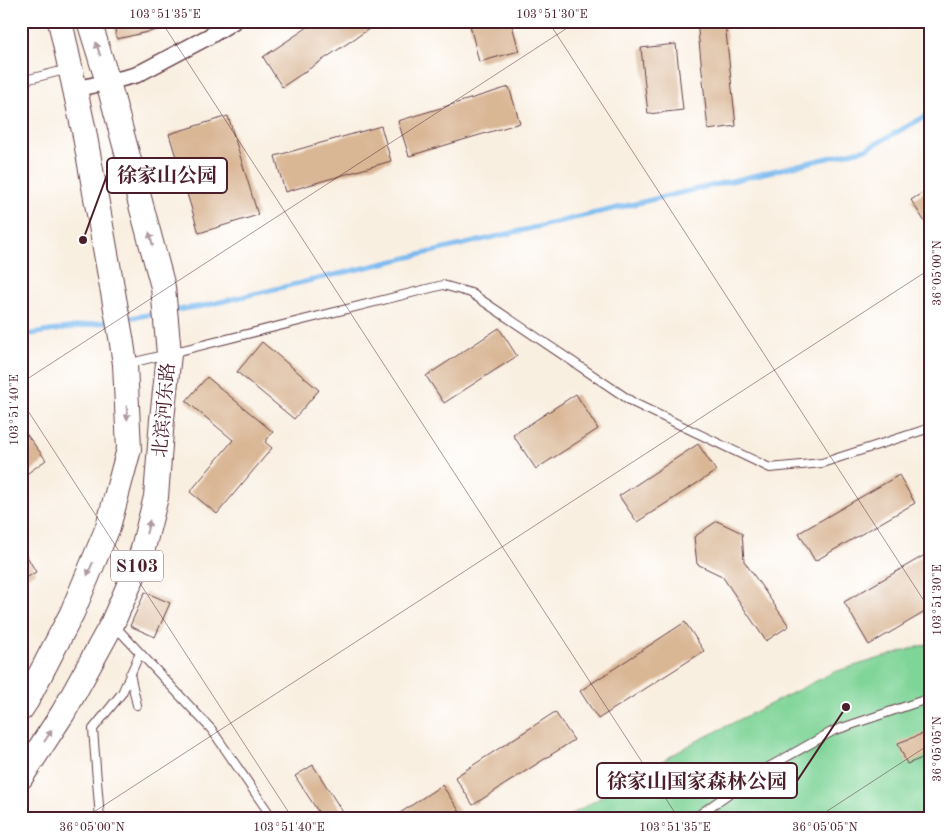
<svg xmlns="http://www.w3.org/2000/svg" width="951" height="840" viewBox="0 0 951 840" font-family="'Old Standard TT','Noto Serif SC',serif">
<rect width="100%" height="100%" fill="#fff"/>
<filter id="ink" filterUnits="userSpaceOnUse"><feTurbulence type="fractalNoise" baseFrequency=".02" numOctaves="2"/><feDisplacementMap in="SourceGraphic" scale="10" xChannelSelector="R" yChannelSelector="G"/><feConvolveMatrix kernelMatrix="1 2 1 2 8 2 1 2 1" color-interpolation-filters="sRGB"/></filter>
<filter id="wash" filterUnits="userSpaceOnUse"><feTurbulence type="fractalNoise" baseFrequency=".0096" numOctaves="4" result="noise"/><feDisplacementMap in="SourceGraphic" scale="20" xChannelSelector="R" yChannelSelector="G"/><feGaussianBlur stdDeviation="1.12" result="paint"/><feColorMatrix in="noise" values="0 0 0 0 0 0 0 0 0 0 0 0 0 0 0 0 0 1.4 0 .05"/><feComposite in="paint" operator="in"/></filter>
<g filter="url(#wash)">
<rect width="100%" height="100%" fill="#f9efe1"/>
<!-- park -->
<path fill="#7fd497" stroke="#647a61" d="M930,643v176h-366l129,-76 141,-71z"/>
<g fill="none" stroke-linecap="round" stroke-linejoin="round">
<!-- stream -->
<path stroke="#7ab9ee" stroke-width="5" d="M170,311l33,-5 663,-157 64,-35
M123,319l36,-6
M21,334h10l81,-13"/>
</g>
<g id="blocks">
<!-- building -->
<path fill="#d9b694" d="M113,21h79v1l-75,17z
M317,21h60l1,2 -96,64 -19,-30z
M469,21h42l8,30 -40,11z
M697,21h34l1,2h-7l11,103 -28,4z
M676,44l7,66 -35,4 -7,-66z
M509,87l11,36 -111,33 -11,-35z
M228,116l30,99 -59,18 -30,-99z
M381,126l10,35 -106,31 -10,-36z
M930,188v42l-19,-30z
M499,328l18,28 -73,47 -18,-27z
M262,342l57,48 -25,29 -57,-47z
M207,377l66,55 -8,10 7,6 -55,66 -27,-22 43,-52 -47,-39z
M576,394l22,35 -62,40 -23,-34z
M21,427l25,33 -25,18z
M698,444l18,27 -79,51 -18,-26z
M899,475l16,28 -100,58 -16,-28z
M717,521l25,12 2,28 45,65 -23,15 -44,-65 -25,-12 -3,-27z
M21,546l15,26 -15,9z
M930,552v57l-61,36 -25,-43z
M145,592l25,11 -15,34 -25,-11z
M685,622l19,29 -106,68 -18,-28z
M555,712l19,28 -101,65 -18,-28z
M930,731v24l-23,9 -9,-21z
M313,765l34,54h-24l-28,-43z
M442,785l18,27 -10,7h-59z"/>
</g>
</g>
<g filter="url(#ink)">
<use href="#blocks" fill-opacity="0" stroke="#643e46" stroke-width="1"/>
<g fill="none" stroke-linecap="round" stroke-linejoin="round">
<defs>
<path id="service" d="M21,81l48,-12
M127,364l316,-79 28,8 163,110 136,65 52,-5 108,-35
M114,625l98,105 61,89
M130,674l7,31
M100,819l-7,-90 29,-36 18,-40
M693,819l65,-46 75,-42 97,-33"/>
<path id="minor" d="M75,89l33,-7 28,-7 72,-38 26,-16"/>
<path id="primary" d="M21,709l6,-9 45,-87 36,-86 21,-78 -4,-85 -4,-27 -37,-206 -24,-110
M21,777l42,-64 49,-89 28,-64 16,-63 6,-78 7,-65 -6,-67 -55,-205 -19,-61"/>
</defs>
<!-- service casing -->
<use href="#service" stroke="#643e46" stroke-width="10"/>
<!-- minor casing -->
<use href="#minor" stroke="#643e46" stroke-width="18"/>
<!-- primary casing -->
<use href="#primary" stroke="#643e46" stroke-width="26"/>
<!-- service -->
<use href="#service" stroke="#fff" stroke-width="8"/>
<!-- minor -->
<use href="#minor" stroke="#fff" stroke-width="15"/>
<!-- primary -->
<use href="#primary" stroke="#fff" stroke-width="24"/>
</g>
<!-- one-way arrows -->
<defs><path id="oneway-solid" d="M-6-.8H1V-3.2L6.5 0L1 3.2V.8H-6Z" transform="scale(1.25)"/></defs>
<g fill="#ae9aa0">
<use href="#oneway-solid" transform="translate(98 49) rotate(-108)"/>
<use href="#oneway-solid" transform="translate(151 239) rotate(-105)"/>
<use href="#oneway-solid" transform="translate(127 413) rotate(87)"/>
<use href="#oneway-solid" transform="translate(148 527) rotate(-76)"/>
<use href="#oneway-solid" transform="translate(90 569) rotate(113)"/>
<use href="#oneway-solid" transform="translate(48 736) rotate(-57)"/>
</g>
</g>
<!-- ticks -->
<path fill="none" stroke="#4a1f2b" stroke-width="1" stroke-opacity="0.45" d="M161,21l518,798M548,21l382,589M21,383l557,-362M21,400l272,419M83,819l847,-550M815,819l115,-75"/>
<g text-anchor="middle" stroke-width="4" stroke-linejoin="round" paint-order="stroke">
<!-- shield labels -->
<rect fill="#fff" stroke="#80626b" stroke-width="1" x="111" y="550.5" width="52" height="31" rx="4"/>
<g font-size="18" font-weight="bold" fill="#4a1f2b">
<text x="137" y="572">S103</text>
</g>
<!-- street labels -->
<g font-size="19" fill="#4a1f2b" stroke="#fff">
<text transform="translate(163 410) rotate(-85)" y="7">北滨河东路</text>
</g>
</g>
<!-- callouts -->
<path fill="none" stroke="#4a1f2b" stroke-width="2" d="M83 240L107 175M846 707L797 781"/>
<g fill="#4a1f2b" stroke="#fff" stroke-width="2">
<circle cx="83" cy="240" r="5"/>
<circle cx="846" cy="707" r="5"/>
</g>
<g fill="#fff" stroke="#4a1f2b" stroke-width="2">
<rect x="107" y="158" width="120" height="35" rx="5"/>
<rect x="597" y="763" width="200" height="35" rx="5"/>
</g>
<g font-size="20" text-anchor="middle" font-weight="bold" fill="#4a1f2b">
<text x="167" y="182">徐家山公园</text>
<text x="697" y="788">徐家山国家森林公园</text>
</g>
<!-- margin -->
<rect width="951" height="840" fill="none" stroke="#fff" stroke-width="55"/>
<rect x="28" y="28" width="896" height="784" fill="none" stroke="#4a1f2b" stroke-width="2"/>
<g font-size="12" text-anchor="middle" fill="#4a1f2b">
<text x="165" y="18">103°51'35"E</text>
<text x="552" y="18">103°51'30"E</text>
<text transform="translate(937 273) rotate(-90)" y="4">36°05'00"N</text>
<text transform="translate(14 410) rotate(-90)" y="4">103°51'40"E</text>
<text transform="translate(937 600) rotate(-90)" y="4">103°51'30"E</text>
<text transform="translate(937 749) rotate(-90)" y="4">36°05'05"N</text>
<text x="92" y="831">36°05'00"N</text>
<text x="289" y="831">103°51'40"E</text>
<text x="675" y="831">103°51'35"E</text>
<text x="825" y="831">36°05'05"N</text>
</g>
</svg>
